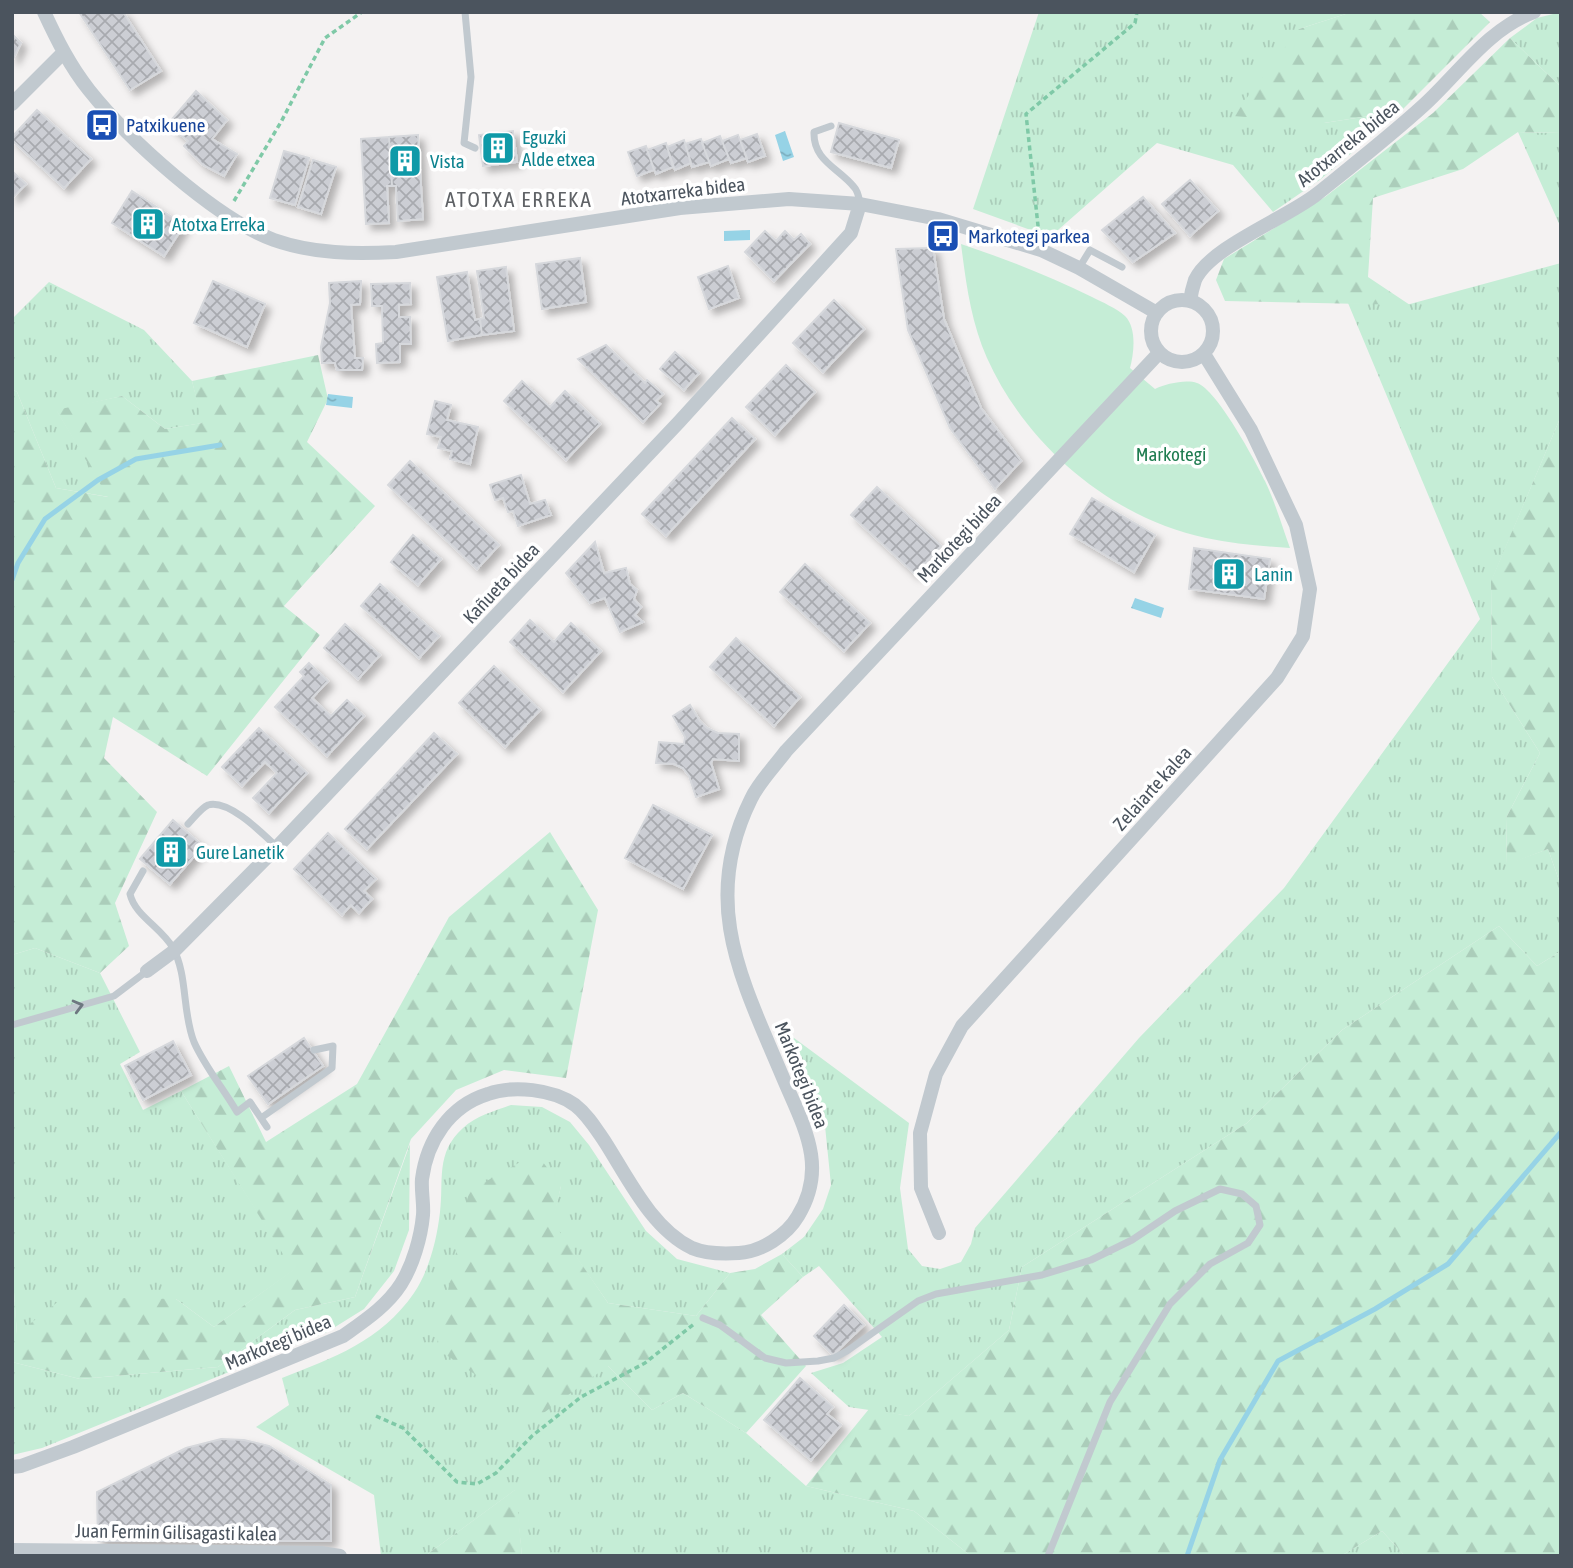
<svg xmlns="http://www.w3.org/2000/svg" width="1573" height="1568" viewBox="0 0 1573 1568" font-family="'Asap Condensed',sans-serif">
<defs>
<pattern id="grass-tufts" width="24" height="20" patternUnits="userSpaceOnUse" patternTransform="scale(1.75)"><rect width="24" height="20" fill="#c5edd6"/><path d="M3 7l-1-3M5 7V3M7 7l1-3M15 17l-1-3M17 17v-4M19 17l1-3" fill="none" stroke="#abcdba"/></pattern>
<pattern id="forest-firs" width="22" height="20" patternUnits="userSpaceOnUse" patternTransform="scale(1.75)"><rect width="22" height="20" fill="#c5edd6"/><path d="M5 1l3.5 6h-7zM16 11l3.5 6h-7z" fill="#abcdba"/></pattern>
<pattern id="water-ripples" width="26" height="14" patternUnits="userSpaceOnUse" patternTransform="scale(1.75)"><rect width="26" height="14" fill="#96d3e6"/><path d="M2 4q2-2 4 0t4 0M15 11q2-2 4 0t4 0" fill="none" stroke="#7caebe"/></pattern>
<pattern id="building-cross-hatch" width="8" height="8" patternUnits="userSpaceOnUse" patternTransform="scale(1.75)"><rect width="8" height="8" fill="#ccced4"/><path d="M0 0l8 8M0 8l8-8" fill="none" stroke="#a8aaaf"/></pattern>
<filter id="shadow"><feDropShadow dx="5.5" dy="5.5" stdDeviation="3.5" flood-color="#0004"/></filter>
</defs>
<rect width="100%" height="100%" fill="#f4f2f2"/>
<!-- grass -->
<path fill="url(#grass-tufts)" d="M1039,12h313l-53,17 25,94 77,-12 -80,68 -48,33 -40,-47 -76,-22 -107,94 -77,-28z
M1561,12v75l-51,-49 27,-20z
M1518,132l43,1v95z
M1561,263v153l-70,166 1,95 48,76 -34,65 1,46 41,-15 13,37v65l-24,15 -38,-40 -157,104 -95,93 -225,144 -13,63 -100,86 -60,-9 -38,-34 32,-10 39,-26 -63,-71 -16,11 -21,-23 22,-17 19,-28 8,-24 -7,-69 -34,-81 119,88 -9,65 8,61 14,17 18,3 21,-7 10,-18 4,-16 164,-190 145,-150 196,-269 -132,-316 62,1z
M49,282l95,48 48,51 11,42 -38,6 -43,-33 -65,15 52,86 -53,-9 -39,-96 -5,-3v-70z
M35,948l65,25 40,79 -20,12 23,46 38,-19 113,179 -80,57 -38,-28 -159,36 -5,-71v-309z
M511,1105l31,2 28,15 19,23 57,86 31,28 53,14 -34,43 -88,-13 -56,-81 9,-36 -92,5 139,175 44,44 31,-17 63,40 60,53 108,25 57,45h-449l-7,-66 -90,66h-44l-7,-61 -118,-68 33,-22 -7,-27c51,-20 99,-37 132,-85 15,-22 23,-54 26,-81 4,-31 -5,-59 23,-84 13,-12 32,-17 48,-23z
M410,1144l-1,86 -15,41 -30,38 -37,23 -285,116 -30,7v-93l68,17 138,-12 77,-57 60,-13z
M1382,1531l23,25h-64z"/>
<!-- forest -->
<path fill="url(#forest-firs)" d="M1352,12h127l11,10 -89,89 -77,12 -91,-7 66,-87z
M1510,38l51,49v46l-43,-1 -55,37 -90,29 -5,79 42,28 -185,-4 -9,-21 8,-21 101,-62 108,-84z
M318,355l10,44 -21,43 68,64 -91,100 36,29 -113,141 -94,-59 -9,41 53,54 -42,91 14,43 -29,27 -65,-25 -23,7v-566l5,3 39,96 52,9 -52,-87 66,-14 43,33 37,-6 -10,-42z
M1561,416v470l-13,-37 -41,16 -1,-47 34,-65 -48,-76 -1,-96z
M550,832l48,78 -32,168 -62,-8 -48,20 -45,49 -56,158 -60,13 -77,57 -138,12 -68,-17v-98l5,70 47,-37 112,2 38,28 79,-57 -112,-179 48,-25 37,76 91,-58 92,-167z
M1499,926l38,40 24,-15v605h-156l-23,-25 -41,25h-370l-57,-45 -108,-25 63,-77 40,7 100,-86 13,-63 225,-144 95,-93z
M536,1153l25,33 -8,36 55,81 88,13 34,-43 25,-4 27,-15 21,23 -42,38 45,51 -60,67 -63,-40 -31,17 -44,-44 -70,51 -102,-69 33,-157z
M516,1489l6,67h-97z"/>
<!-- park -->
<path fill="#c5edd6" d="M961,244c45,15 88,32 131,53 10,5 24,11 33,19 12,12 9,37 5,52l25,21c10,-5 31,-10 42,-6 20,7 58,77 68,98 10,21 17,45 25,67 -28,-2 -57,-4 -84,-10 -95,-20 -180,-93 -219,-180 -16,-36 -21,-75 -26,-114z"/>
<!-- water -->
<path fill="url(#water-ripples)" d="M785,131l9,26 -11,4 -8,-26z
M750,230v10l-26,1v-10z
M328,394l25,3 -1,11 -26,-3z
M1135,598l29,10 -3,10 -30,-10z"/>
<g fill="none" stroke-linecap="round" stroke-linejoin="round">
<!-- stream -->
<path stroke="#96d3e6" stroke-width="5" d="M12,580l6,-17 27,-44 53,-39 38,-21 84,-14
M1187,1556l33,-96 58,-99 97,-52 73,-45 113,-132"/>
</g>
<!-- building -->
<path fill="url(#building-cross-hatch)" stroke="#d6d8dc" stroke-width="2" filter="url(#shadow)" d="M79,12h44l38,59 -31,19z
M12,34l9,9 -8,16 -1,-1z
M196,91l31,29 -15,19 25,15 -13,22 -21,-11 -19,-19 4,-5 -20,-17z
M37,110l54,49 -27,29 -52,-48v-3z
M839,123l60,17 -8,28 -60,-16z
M513,131l4,31 -34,4 -4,-31z
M757,134l8,22 -17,6 -8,-22z
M418,135l5,84 -25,2 -2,-35h-4l-3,-49z
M738,135l9,23 -16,5 -9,-22z
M720,136l9,23 -18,7 -9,-23z
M389,137l3,49h-5l2,37 -23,1 -5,-85z
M701,139l8,23 -17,5 -7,-23z
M684,140l7,23 -16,7 -8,-23z
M666,143l7,24 -17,7 -9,-24z
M646,146l8,24 -17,6 -9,-24z
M284,151l25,7 -14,47 -25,-7z
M313,160l23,7 -15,47 -23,-7z
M12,171l14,13 -14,14z
M1190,180l28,31 -28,25 -28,-32z
M132,191l52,34 -20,31 -52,-33z
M1143,197l32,36 -42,29 -31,-32z
M765,231l11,10 9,-10 9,9 7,-6 9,10 -36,37 -29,-29z
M933,248l11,71 37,89 40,53 -26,28 -45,-61 -42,-98 -12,-81z
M580,258l6,44 -44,7 -6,-45z
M728,266l11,32 -30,11 -11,-32z
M506,267l8,64 -32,4 -2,-16 4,-1 -7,-47z
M467,272l8,48 5,-1 2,16 -34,6 -11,-64z
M213,281l52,23 -18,43 -53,-24z
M361,281l-1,23 -9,1 4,53h8l-1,12h-25l-2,-7h-13l-1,-16 9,-44 -1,-20z
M410,283l1,21 -12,1v12h11l1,27h-11v18l-23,1 -1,-19 7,-1 -1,-37h-10l-1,-22z
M834,300l30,29 -41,43 -30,-29z
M606,345l39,38 2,-3 16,14 -7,7 4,3 -17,18 -65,-63z
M675,352l24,21 -15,17 -24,-21z
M786,365l29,27 -40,43 -29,-28z
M522,381l28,26 15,-16 35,33 -34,36 -62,-59z
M435,401l16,4 -4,15 31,7 -8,37 -20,-5 2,-8 -14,-3 3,-11 -14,-3z
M732,418l23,21 -89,97 -24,-22z
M410,461l89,84 -22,24 -89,-84z
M521,475l9,29 15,-4 6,15 -33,11 -5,-15 -5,1 -5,-14 -8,2 -5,-15z
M877,487l64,59 -26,28 -64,-59z
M1092,498l63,37 -21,37 -64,-38z
M413,535l28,24 -23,26 -27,-23z
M595,542l9,31 22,-5 4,16 7,6 -3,9 7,8 -6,8 8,7 -23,10 -15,-34 -15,5 -24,-30z
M1194,548l76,11 -6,40 -75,-10z
M805,564l65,59 -26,28 -64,-59z
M380,584l59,52 -20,22 -58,-52z
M530,620l24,22 17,-19 30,28 -38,41 -53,-50z
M345,624l35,31 -22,24 -34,-31z
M736,638l64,59 -26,29 -64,-59z
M309,663l19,18 -16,17 19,18 16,-16 17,16 -37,40 -52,-49 29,-31 -4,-4z
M494,666l46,44 -35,37 -46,-44z
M690,705l10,16 7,7 11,5 21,1v27l-26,-2 -2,4 8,26 -23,8 -7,-21 -6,-8 -9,-4 -18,-1 3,-21 25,2 1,-7 -12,-21z
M259,728l48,45 -38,40 -16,-15 24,-25 -12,-11 -23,24 -20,-19z
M434,733l23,21 -90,95 -22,-20z
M653,805l59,30 -29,54 -58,-31z
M173,820l30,26 -33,38 -30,-25z
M328,833l48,46 -12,12 8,8 -13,14 -8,-8 -9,10 -48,-46z
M304,1038l19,28 -55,38 -20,-28z
M173,1041l18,34 -48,25 -18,-34z
M844,1305l20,20 -31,30 -19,-19z
M800,1378l33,29 -6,7 14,11 -30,35 -47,-40z
M221,1439l23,1 25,6 62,39v56h-233l-1,-49 89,-44z"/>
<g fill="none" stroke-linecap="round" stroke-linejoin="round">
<!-- path -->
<path stroke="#7fc9a7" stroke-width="3.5" stroke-dasharray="5 3.5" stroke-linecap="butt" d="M234,201l47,-79 44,-84 37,-26
M1039,235l-13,-121 109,-91 2,-11
M376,1416l27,12 54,54 20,2 19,-11 36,-37 49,-39 64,-34 49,-39"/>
<!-- service -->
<path stroke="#c1c9cf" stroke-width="7" d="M465,12l6,65 -7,66 11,5
M831,126l-17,6c-1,29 25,36 40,55 4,4 5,11 6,16
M1079,268l11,-18 32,17
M188,824c6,-6 13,-16 20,-19 21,-6 55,29 69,42
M143,871l-13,23c5,22 31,33 43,54 15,28 9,64 21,94 11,25 29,46 43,70l13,-10 17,25
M12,1025l102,-29 33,-25
M261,1118l71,-50 1,-22 -19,4
M703,1318l17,7 45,33 21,5 32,-2 16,-3 13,-7 71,-50 18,-7 106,-19 49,-15 41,-20 43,-29 45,-22 22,5 14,12 4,19 -12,18 -38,21 -40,40 -60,98 -62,154"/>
<!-- minor -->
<path stroke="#c1c9cf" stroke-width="14" d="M44,12c13,28 26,54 45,78 39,49 127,129 185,150 40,14 81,14 122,12l284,-44 109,-9 71,5 78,15 103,31 38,18 78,45
M12,104l51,-51
M1151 331a31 31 0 1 1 62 0a31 31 0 1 1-62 0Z
M1190,301c1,-7 3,-15 5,-21 15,-33 92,-62 122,-86 36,-29 73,-58 107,-89 35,-32 64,-76 110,-93
M147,971l27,-20 103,-104 402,-425 172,-189 9,-29
M939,1233l-18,-45 -1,-55 16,-59 26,-48 315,-348 26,-42 7,-47 -14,-64 -45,-95 -47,-76
M12,1467l9,-1 52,-19 270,-111c21,-15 44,-30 58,-52 12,-19 20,-47 22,-69 1,-11 -2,-24 -1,-36 5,-38 27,-73 66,-85 25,-9 65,-5 87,11 13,10 21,24 30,37 23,36 47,87 87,106 14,6 32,6 47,5 22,-1 48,-18 59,-37 30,-49 6,-89 -14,-136 -41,-98 -85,-176 -33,-281 8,-17 24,-33 35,-48l373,-398
M12,1550l309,3 19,3"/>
</g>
<!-- one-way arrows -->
<defs><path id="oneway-chevron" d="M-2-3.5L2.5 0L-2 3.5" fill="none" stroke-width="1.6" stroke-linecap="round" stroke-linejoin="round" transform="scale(1.75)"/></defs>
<use stroke="#6e7780" href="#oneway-chevron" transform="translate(78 1006) rotate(-15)"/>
<!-- icons -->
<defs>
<symbol id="bus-square" viewBox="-11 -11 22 22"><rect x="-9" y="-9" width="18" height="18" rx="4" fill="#1a4fb4" stroke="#fff"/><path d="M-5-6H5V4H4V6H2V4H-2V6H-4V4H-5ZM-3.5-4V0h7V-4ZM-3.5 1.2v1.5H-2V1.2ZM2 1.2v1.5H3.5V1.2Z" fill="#fff"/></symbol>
<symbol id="building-square" viewBox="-11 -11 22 22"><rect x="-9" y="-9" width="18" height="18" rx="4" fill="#0f9aa8" stroke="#fff"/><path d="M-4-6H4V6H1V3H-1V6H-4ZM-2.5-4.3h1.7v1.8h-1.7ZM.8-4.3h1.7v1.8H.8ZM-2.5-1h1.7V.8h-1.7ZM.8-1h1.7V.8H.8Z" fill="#fff"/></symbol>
</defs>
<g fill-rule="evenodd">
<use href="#bus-square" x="83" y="106" width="38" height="38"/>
<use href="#building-square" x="479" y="129" width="38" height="38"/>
<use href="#building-square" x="386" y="142" width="38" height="38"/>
<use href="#building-square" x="129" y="205" width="38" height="38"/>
<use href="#bus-square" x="924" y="217" width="38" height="38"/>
<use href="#building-square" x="1210" y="555" width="38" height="38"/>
<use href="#building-square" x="152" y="833" width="38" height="38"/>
</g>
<g text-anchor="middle" stroke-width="7" stroke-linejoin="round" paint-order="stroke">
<!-- transit labels -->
<g font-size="19" fill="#164399" stroke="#fff" text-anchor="start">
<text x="126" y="132">Patxikuene</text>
<text x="968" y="243">Markotegi parkea</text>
</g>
<!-- culture labels -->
<g font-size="19" fill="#0d838f" stroke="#fff" text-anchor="start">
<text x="522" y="144">Eguzki<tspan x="522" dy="22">Alde etxea</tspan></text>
<text x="430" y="168">Vista</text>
<text x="172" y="231">Atotxa Erreka</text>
<text x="1254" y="581">Lanin</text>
<text x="196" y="859">Gure Lanetik</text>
</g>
<!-- street labels -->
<g font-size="19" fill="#4b545e" stroke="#fff">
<text transform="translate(1348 143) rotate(-39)" y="7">Atotxarreka bidea</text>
<text transform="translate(683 191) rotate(-7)" y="7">Atotxarreka bidea</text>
<text transform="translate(959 538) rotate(-47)" y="7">Markotegi bidea</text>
<text transform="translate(501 583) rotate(-47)" y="7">Kañueta bidea</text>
<text transform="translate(1152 788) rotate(-48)" y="7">Zelaiarte kalea</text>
<text transform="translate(802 1075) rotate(68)" y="7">Markotegi bidea</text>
<text transform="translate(278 1342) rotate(-23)" y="7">Markotegi bidea</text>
<text transform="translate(176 1532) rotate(1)" y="7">Juan Fermin Gilisagasti kalea</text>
</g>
<!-- park labels -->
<g font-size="19" fill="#1f7c50" stroke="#fff">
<text x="1171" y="461">Markotegi</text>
</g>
<!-- neighbourhood labels -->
<g font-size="21" letter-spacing="2" fill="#5f6266" stroke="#fff">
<text x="519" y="207">ATOTXA ERREKA</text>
</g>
</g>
<!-- border -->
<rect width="1573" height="1568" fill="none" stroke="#4b545e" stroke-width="28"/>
</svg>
